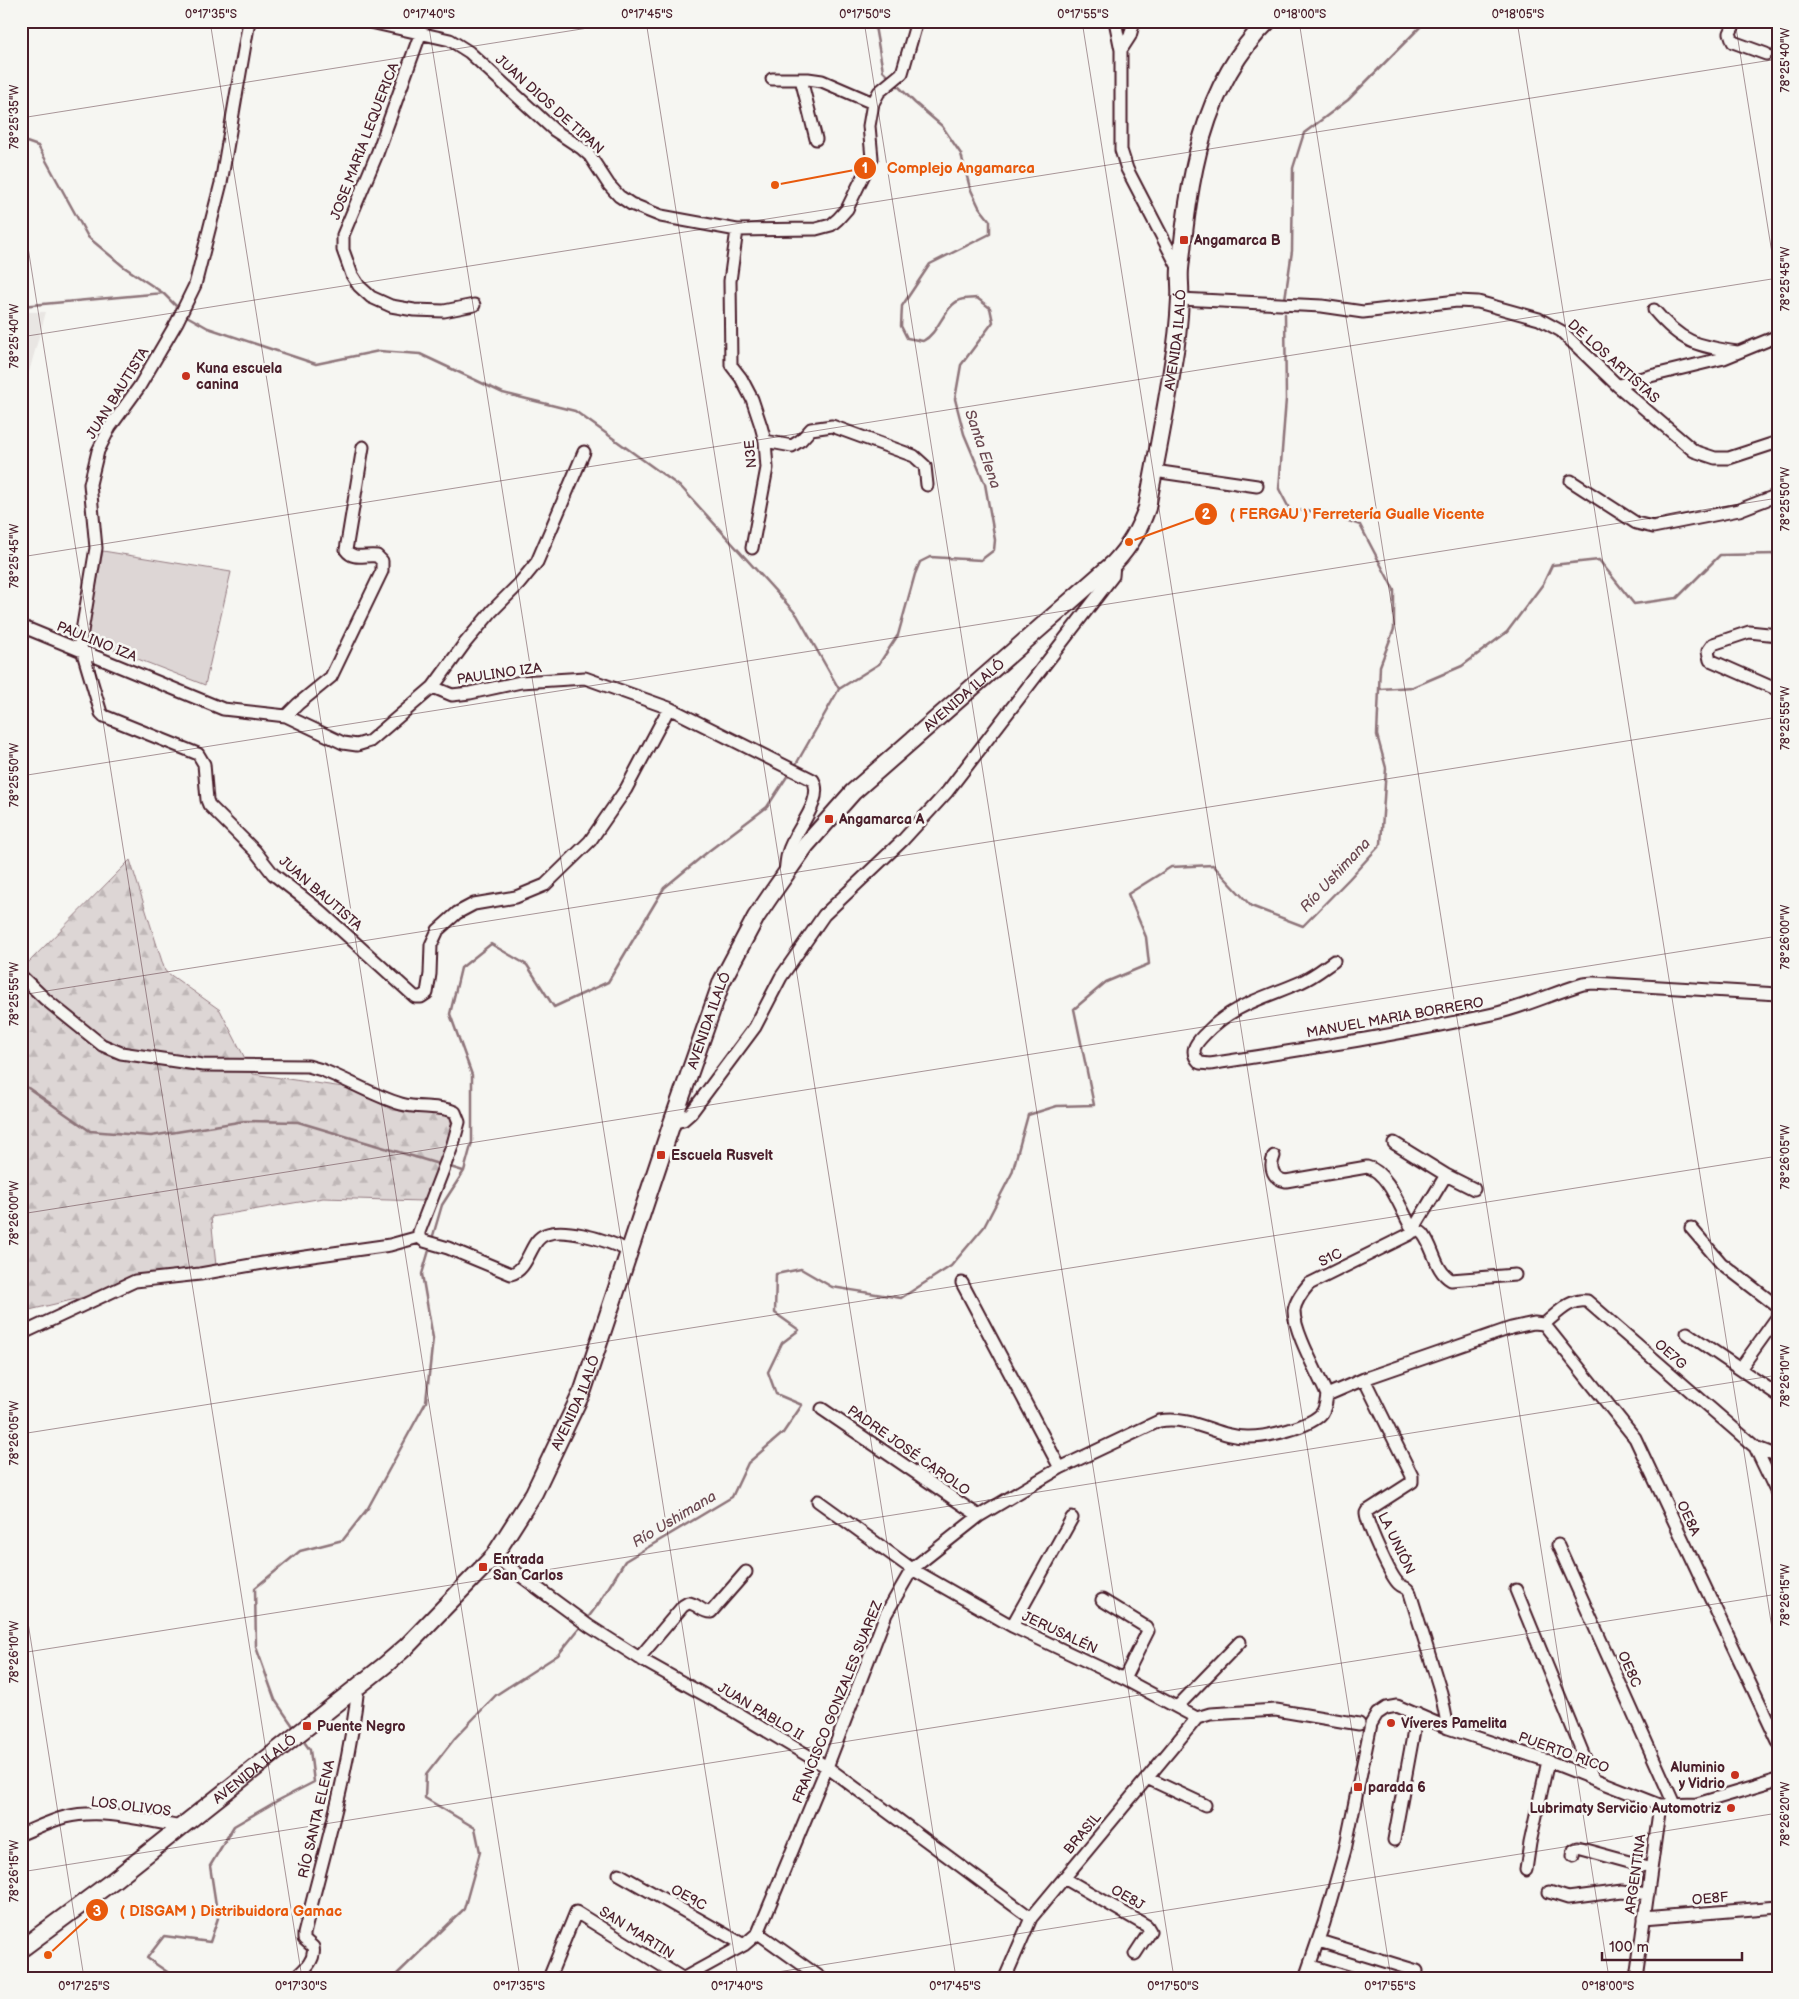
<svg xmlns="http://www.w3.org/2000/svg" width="1799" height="1999" viewBox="0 0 1799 1999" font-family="'Balsamiq Sans',sans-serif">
<defs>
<pattern id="forest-firs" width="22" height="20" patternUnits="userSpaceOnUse" patternTransform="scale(1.25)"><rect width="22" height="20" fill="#ddd6d5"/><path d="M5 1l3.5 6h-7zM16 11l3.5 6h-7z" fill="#bfb7b7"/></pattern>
</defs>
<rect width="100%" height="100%" fill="#f6f6f2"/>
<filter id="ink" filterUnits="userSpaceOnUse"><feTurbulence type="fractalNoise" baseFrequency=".02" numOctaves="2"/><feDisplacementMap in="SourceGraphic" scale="10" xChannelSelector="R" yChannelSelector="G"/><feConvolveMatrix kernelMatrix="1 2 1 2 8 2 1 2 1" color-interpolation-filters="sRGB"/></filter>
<g filter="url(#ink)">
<!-- built -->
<path fill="#e9e6e3" d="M21,312h25l-25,88z"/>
<!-- forest -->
<path fill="url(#forest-firs)" stroke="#947a80" d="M130,860l35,111 55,39 33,64 97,14 43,22 57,5 4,30 -12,34 -20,22 -99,-3 -112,19 5,49 -195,46v-342z"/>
<!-- pitch -->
<path fill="#ddd6d5" stroke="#947a80" d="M103,551l128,21 -26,113 -119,-46z"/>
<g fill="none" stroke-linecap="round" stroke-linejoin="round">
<!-- stream -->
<path stroke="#8e747a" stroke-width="2.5" d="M874,21l9,50 8,8
M21,140l17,6 50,91 36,30 39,26
M1285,299l7,-48 1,-83 11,-35 44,-33 78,-79
M21,306l142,-13 16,16
M185,315l23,13 108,36 63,-13 41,3 83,39 72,18 107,77 115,127 42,74
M1380,689l33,-2 49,-21 45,-34 36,-48 9,-19 47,-5 35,44 43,-6 43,-43 58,-1
M795,766l44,-77 40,-25 19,-29 17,-61 5,-12 10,-5 51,3 13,-10 1,-10 -10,-56 -21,-50 -9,-35 6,-34 32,-43 -3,-14 -13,-10c-6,1 -12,0 -17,2 -16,6 -21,33 -37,41l-16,-3 -6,-12 1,-20 28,-42 60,-30v-13l-11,-14 -9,-19 -9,-34 -19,-28 -27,-23 -20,-20
M21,1083l69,48 61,5 94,-15 53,1 144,43
M447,1166l16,5
M432,1239l10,-34 22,-34 8,-29v-67l-22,-61 11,-46 30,-24 36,21 27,42 54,-25 56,-94 46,-38 57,-43 23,-35
M587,1619l12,-16 26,-42 107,-64 16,-34 35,-30 19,-28 -26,-11 -8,-22 14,-29 17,-13 -24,-17 1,-39 25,-5 31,18 69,11 50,-32 33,-39 28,-54 16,-58 29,-9 37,-1 -20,-96 32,-27 43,-18 -3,-27 -18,-43 43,-27 42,-2 38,41 52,20 46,-47 32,-35 5,-76 -9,-33 3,-69 14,-37v-39l-34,-65 -36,-13 -34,-2 -11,-21 7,-90 -1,-85
M295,1729l-20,-29 -19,-53 -1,-59 45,-37 43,-11 25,-32 58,-106 7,-64 -11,-64 8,-27
M176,1978l-29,-20 17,-22 46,6 8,-24 -8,-52 24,-40 43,-25 37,-19 -4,-32 -8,-11
M393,1978l71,-69 16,-57 -5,-24 -50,-30 1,-23 29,-37 41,-43 62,-40 24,-30"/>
<defs>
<path id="street" d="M249,21l-28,162 -26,102 -18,37 -38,65 -29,40 -12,24 -8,33 6,64 -16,95 21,70 3,3 94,38 6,10 3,36 2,5 46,46 18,23 46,36 96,87h6l6,-4 3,-19 1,-29 7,-15 19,-17 17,-9 42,-7 29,-12 45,-44 36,-52 43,-81
M366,21l84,19 19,12 85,78 27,18 9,8 19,29 10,11 12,8 30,12 76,14 79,-1 15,-4 7,-6 9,-10 25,-51 -3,-32 4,-23 6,-11 23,-19 15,-52
M1115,21l6,29v100l6,19 53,102
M1736,21l-6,12 3,9 33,12
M421,32l-44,122 -34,81v15l9,25 7,11 12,11 20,9 23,4 30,1 30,-6
M1121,50l9,-14 4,-15
M772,79h36l14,2 51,22
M801,79l15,60
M737,230l-7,51 1,84 10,13 11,21 9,27 4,15 2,27 -15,80
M1180,299l142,7 41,6 94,-11 21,1 61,17 22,12 57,55 76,65 21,7h14l49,-16
M1654,310c27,32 42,36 83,42
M1618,386l16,-6 90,-22 54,-22
M765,441l27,5 9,-6 10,-11 21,-3 82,30 11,10 2,19
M1154,471l103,15
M1571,481l65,42 17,4 86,-17 39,-15
M21,626l202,83 63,7 57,27 14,2 13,-4 63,-54 19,8 18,-2 51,-11 64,-4 84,30 144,72c12,21 -20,52 -25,73 -2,6 -2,14 -3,20
M1778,635l-29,-3 -36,12 -5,7 2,9 68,30
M433,687l32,-44 27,-32 27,-27 18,-22 47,-110
M286,716l12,-12 33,-27 51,-106v-10l-5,-5c-12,-2 -23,5 -31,-6l17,-103
M1334,961c-10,7 -21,16 -33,21 -36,16 -68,22 -97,53 -9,9 -15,17 -4,28l10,1c95,-15 189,-29 283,-50 31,-7 60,-21 90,-30l10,-1 185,11
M21,976l24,23 57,46 19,8 82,12 105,1 14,4c26,10 52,26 79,34 18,5 38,1 54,8l4,10 -6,22 -34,88v5l5,4 24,7 63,26c14,-3 18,-23 26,-33 15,-21 74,1 92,10
M672,1123l11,-3 8,-7 64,-86 26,-50 43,-62 79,-75 44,-48 166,-216 1,-13
M1394,1143l52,32 28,14
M1274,1156c-5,12 -1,23 12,25l81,-14c20,4 33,40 43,58 4,5 9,5 13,9 11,14 12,37 28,46l64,-5
M1691,1228l30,35 57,44
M962,1283l98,185
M1544,1324l91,114 143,304
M1544,1324c13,-10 26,-26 43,-23l168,146 23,9
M1687,1333l91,62
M21,1334l114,-53 65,-7 63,-11 127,-18 29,-8
M1740,1369l38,-53
M1364,1379l147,-51 23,-5 10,1
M1327,1395l37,-16 48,97v6l-45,29 -1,2c1,11 25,65 33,71 4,4 8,2 11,9l31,100 7,35
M822,1409l157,107
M1755,1447l23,48
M818,1501l94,68 100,57 112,53 73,39
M1558,1545l116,259
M494,1556l95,70 55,35 91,51 92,55 204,151
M1516,1590l77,188
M1102,1600l44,27 2,4 -24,48
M1012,1626l60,-108
M639,1658l44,-52 5,-3c9,0 14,10 23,9l35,-40
M1177,1707l63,-65
M1197,1718l13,-4 66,-4 83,14
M1147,1778l58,27
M21,1834c15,-6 29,-13 44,-17 37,-9 79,3 116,10
M1394,1840l23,-126
M1573,1856l1,-6 4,-2 73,20
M1526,1870l4,-27 18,-82
M619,1874l125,71
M1064,1878l83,48 3,5 -15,23
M1549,1892l19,6 54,-7 26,3
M1644,1918l134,-11
M758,1933l63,45
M1319,1941l98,30
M1311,1966l40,12
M295,1978c9,-8 21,-18 18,-31l-9,-8v-5c20,-81 46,-165 54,-248
M549,1978l27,-66 106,66
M684,1978l60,-33 14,-12 69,-166 59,-153 26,-45 67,-53 81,-48 99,-47c35,-6 58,17 90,16 18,0 62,-10 73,-24 4,-6 4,-12 5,-18 -9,-21 -33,-63 -33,-84 1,-9 9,-20 15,-27l101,-50 5,-4 2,-7 29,-48
M1005,1978l26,-60 166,-200
M1305,1978l19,-55 21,-73 26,-126 6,-10 9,-6 11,-2 51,22 100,33 112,44 37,-1 81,-24
M1636,1978l24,-173"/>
<g id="secondary">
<path id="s1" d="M21,1949l93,-69 271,-215 22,-19 87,-90 40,-63 49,-103 89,-267 50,-142 34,-64 17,-25 33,-47 47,-53 261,-229c16,-17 25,-33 33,-55 9,-49 19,-97 26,-145 4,-21 6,-43 7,-64 1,-10 -1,-20 0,-30 9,-88 21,-183 88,-248"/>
</g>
</defs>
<!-- street casing -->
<use href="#street" stroke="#4a1f2b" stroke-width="15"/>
<!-- secondary casing -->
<use href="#secondary" stroke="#4a1f2b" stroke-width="20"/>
<!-- street -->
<use href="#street" stroke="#f6f6f2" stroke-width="11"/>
<!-- secondary -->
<use href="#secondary" stroke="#f6f6f2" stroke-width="16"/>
</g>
</g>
<!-- ticks -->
<path fill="none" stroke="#4a1f2b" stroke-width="1" stroke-opacity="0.45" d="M210,21l310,1957M428,21l310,1957M646,21l310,1957M864,21l310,1957M1082,21l309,1957M1299,21l310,1957M1517,21l261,1645M1735,21l43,270M21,118l611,-97M21,203l281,1775M21,337l1757,-278M21,557l1757,-279M21,776l1757,-278M21,995l1757,-278M21,1214l1757,-278M21,1434l1757,-278M21,1578l63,400M21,1653l1757,-278M21,1872l1757,-278M740,1978l1038,-165"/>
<!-- markers -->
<g fill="#c8321e" stroke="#f6f6f2" stroke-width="2">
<rect x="1179" y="235" width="10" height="10" rx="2.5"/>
<circle cx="186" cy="376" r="5"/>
<rect x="824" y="814" width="10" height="10" rx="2.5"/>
<rect x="656" y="1150" width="10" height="10" rx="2.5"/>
<rect x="478" y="1562" width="10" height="10" rx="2.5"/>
<circle cx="1391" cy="1723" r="5"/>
<rect x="302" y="1721" width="10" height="10" rx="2.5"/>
<circle cx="1735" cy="1775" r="5"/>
<rect x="1353" y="1782" width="10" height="10" rx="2.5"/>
<circle cx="1731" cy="1808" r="5"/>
</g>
<g text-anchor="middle" stroke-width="5" stroke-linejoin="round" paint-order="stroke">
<!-- street labels -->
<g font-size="14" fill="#4a1f2b" stroke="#f6f6f2">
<text transform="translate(550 104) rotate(42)" y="5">JUAN DIOS DE TIPAN</text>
<text transform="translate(364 141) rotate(-69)" y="5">JOSE MARIA LEQUERICA</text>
<text dy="5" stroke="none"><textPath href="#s1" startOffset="2050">AVENIDA ILALÓ</textPath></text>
<text transform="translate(1614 361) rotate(42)" y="5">DE LOS ARTISTAS</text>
<text transform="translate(117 393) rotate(-58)" y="5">JUAN BAUTISTA</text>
<text transform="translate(750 454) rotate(-95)" y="5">N3E</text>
<text transform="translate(97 641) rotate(22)" y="5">PAULINO IZA</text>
<text transform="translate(499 673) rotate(-8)" y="5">PAULINO IZA</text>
<text dy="5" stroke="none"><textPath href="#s1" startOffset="1615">AVENIDA ILALÓ</textPath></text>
<text transform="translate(321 893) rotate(41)" y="5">JUAN BAUTISTA</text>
<text transform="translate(1395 1017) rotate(-10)" y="5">MANUEL MARIA BORRERO</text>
<text dy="5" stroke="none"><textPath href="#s1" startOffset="1195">AVENIDA ILALÓ</textPath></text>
<text transform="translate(1330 1257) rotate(-26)" y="5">S1C</text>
<text transform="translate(1671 1354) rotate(41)" y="5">OE7G</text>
<text dy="5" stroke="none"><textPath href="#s1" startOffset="790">AVENIDA ILALÓ</textPath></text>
<text transform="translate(909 1450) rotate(35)" y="5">PADRE JOSÉ CAROLO</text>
<text transform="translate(1689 1518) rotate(65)" y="5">OE8A</text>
<text transform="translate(1397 1543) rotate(64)" y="5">LA UNIÓN</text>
<text transform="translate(1060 1632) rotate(25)" y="5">JERUSALÉN</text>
<text transform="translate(1630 1669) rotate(66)" y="5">OE8C</text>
<text transform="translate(837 1702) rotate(-68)" y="5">FRANCISCO GONZALES SUAREZ</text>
<text transform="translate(761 1711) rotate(31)" y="5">JUAN PABLO II</text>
<text transform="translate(1564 1752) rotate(20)" y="5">PUERTO RICO</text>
<text dy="5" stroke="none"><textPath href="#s1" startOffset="295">AVENIDA ILALÓ</textPath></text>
<text transform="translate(131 1806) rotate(7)" y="5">LOS OLIVOS</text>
<text transform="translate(316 1819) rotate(-77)" y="5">RÍO SANTA ELENA</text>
<text transform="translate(1082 1833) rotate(-50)" y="5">BRASIL</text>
<text transform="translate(1635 1874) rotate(-82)" y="5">ARGENTINA</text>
<text transform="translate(689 1897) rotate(29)" y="5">OE9C</text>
<text transform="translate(1128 1897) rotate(30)" y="5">OE8J</text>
<text transform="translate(1710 1898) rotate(-5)" y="5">OE8F</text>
<text transform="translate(637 1932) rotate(32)" y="5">SAN MARTIN</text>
</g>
<!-- poi labels -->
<g font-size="14" font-weight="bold" fill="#4a1f2b" stroke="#f6f6f2" text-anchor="start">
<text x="1194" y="245">Angamarca B</text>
<text x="196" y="373">Kuna escuela<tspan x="196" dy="16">canina</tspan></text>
<text x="839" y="824">Angamarca A</text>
<text x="671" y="1160">Escuela Rusvelt</text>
<text x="493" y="1564">Entrada<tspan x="493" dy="16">San Carlos</tspan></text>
<text x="1401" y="1728">Víveres Pamelita</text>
<text x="317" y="1731">Puente Negro</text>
<text x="1725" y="1772" text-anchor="end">Aluminio<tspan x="1725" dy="16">y Vidrio</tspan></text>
<text x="1368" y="1792">parada 6</text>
<text x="1721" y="1813" text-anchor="end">Lubrimaty Servicio Automotriz</text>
</g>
<!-- water labels -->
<g font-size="15" font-style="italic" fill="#6c4a52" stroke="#f6f6f2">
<text transform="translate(983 449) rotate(71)" y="5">Santa Elena</text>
<text transform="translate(1335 875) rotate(-47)" y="5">Río Ushimana</text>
<text transform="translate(674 1519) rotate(-31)" y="5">Río Ushimana</text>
</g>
</g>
<!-- callouts -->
<path fill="none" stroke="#e8590c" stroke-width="2" d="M775 185L865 168M1129 542L1206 514M48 1955L97 1910"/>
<g fill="#e8590c" stroke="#f6f6f2" stroke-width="2">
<circle cx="775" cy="185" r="5"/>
<circle cx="1129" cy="542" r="5"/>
<circle cx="48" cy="1955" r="5"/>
<circle cx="865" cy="168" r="12"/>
<circle cx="1206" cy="514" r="12"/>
<circle cx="97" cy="1910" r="12"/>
</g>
<g font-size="15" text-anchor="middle" font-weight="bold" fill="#fff">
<text x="865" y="173">1</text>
<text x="1206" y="519">2</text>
<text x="97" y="1916">3</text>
</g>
<g font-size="15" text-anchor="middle" font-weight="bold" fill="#e8590c" stroke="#f6f6f2" stroke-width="5" stroke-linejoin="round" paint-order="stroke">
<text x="961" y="173">Complejo Angamarca</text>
<text x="1357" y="519">( FERGAU ) Ferretería Gualle Vicente</text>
<text x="231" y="1916">( DISGAM ) Distribuidora Gamac</text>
</g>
<!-- margin -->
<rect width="1799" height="1999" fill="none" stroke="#f6f6f2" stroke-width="55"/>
<!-- scale -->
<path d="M1602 1952v8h140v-8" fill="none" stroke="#4a1f2b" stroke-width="2.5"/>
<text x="1609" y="1952" font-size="15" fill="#4a1f2b" stroke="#f6f6f2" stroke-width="4" paint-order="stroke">100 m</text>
<rect x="28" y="28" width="1744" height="1944" fill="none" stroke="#4a1f2b" stroke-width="2"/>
<g font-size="12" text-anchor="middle" fill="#4a1f2b">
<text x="211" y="18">0°17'35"S</text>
<text x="429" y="18">0°17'40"S</text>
<text x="647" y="18">0°17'45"S</text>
<text x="865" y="18">0°17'50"S</text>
<text x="1083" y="18">0°17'55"S</text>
<text x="1300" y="18">0°18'00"S</text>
<text x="1518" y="18">0°18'05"S</text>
<text transform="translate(1785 60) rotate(-90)" y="4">78°25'40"W</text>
<text transform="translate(14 117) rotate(-90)" y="4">78°25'35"W</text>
<text transform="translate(1785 279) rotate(-90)" y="4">78°25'45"W</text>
<text transform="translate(14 336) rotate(-90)" y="4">78°25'40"W</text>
<text transform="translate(1785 499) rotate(-90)" y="4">78°25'50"W</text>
<text transform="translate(14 556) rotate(-90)" y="4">78°25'45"W</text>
<text transform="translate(1785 718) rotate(-90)" y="4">78°25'55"W</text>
<text transform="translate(14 775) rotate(-90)" y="4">78°25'50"W</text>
<text transform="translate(1785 937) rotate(-90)" y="4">78°26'00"W</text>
<text transform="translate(14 994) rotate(-90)" y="4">78°25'55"W</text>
<text transform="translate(1785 1157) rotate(-90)" y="4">78°26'05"W</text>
<text transform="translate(14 1213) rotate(-90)" y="4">78°26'00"W</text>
<text transform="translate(1785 1376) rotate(-90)" y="4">78°26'10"W</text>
<text transform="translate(14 1433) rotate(-90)" y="4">78°26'05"W</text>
<text transform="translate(1785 1595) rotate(-90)" y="4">78°26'15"W</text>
<text transform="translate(14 1652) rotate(-90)" y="4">78°26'10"W</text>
<text transform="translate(1785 1814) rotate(-90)" y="4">78°26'20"W</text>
<text transform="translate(14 1871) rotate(-90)" y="4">78°26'15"W</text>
<text x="84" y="1990">0°17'25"S</text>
<text x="301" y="1990">0°17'30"S</text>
<text x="519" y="1990">0°17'35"S</text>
<text x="737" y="1990">0°17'40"S</text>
<text x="955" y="1990">0°17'45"S</text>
<text x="1173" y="1990">0°17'50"S</text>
<text x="1390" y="1990">0°17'55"S</text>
<text x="1608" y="1990">0°18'00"S</text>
</g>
</svg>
